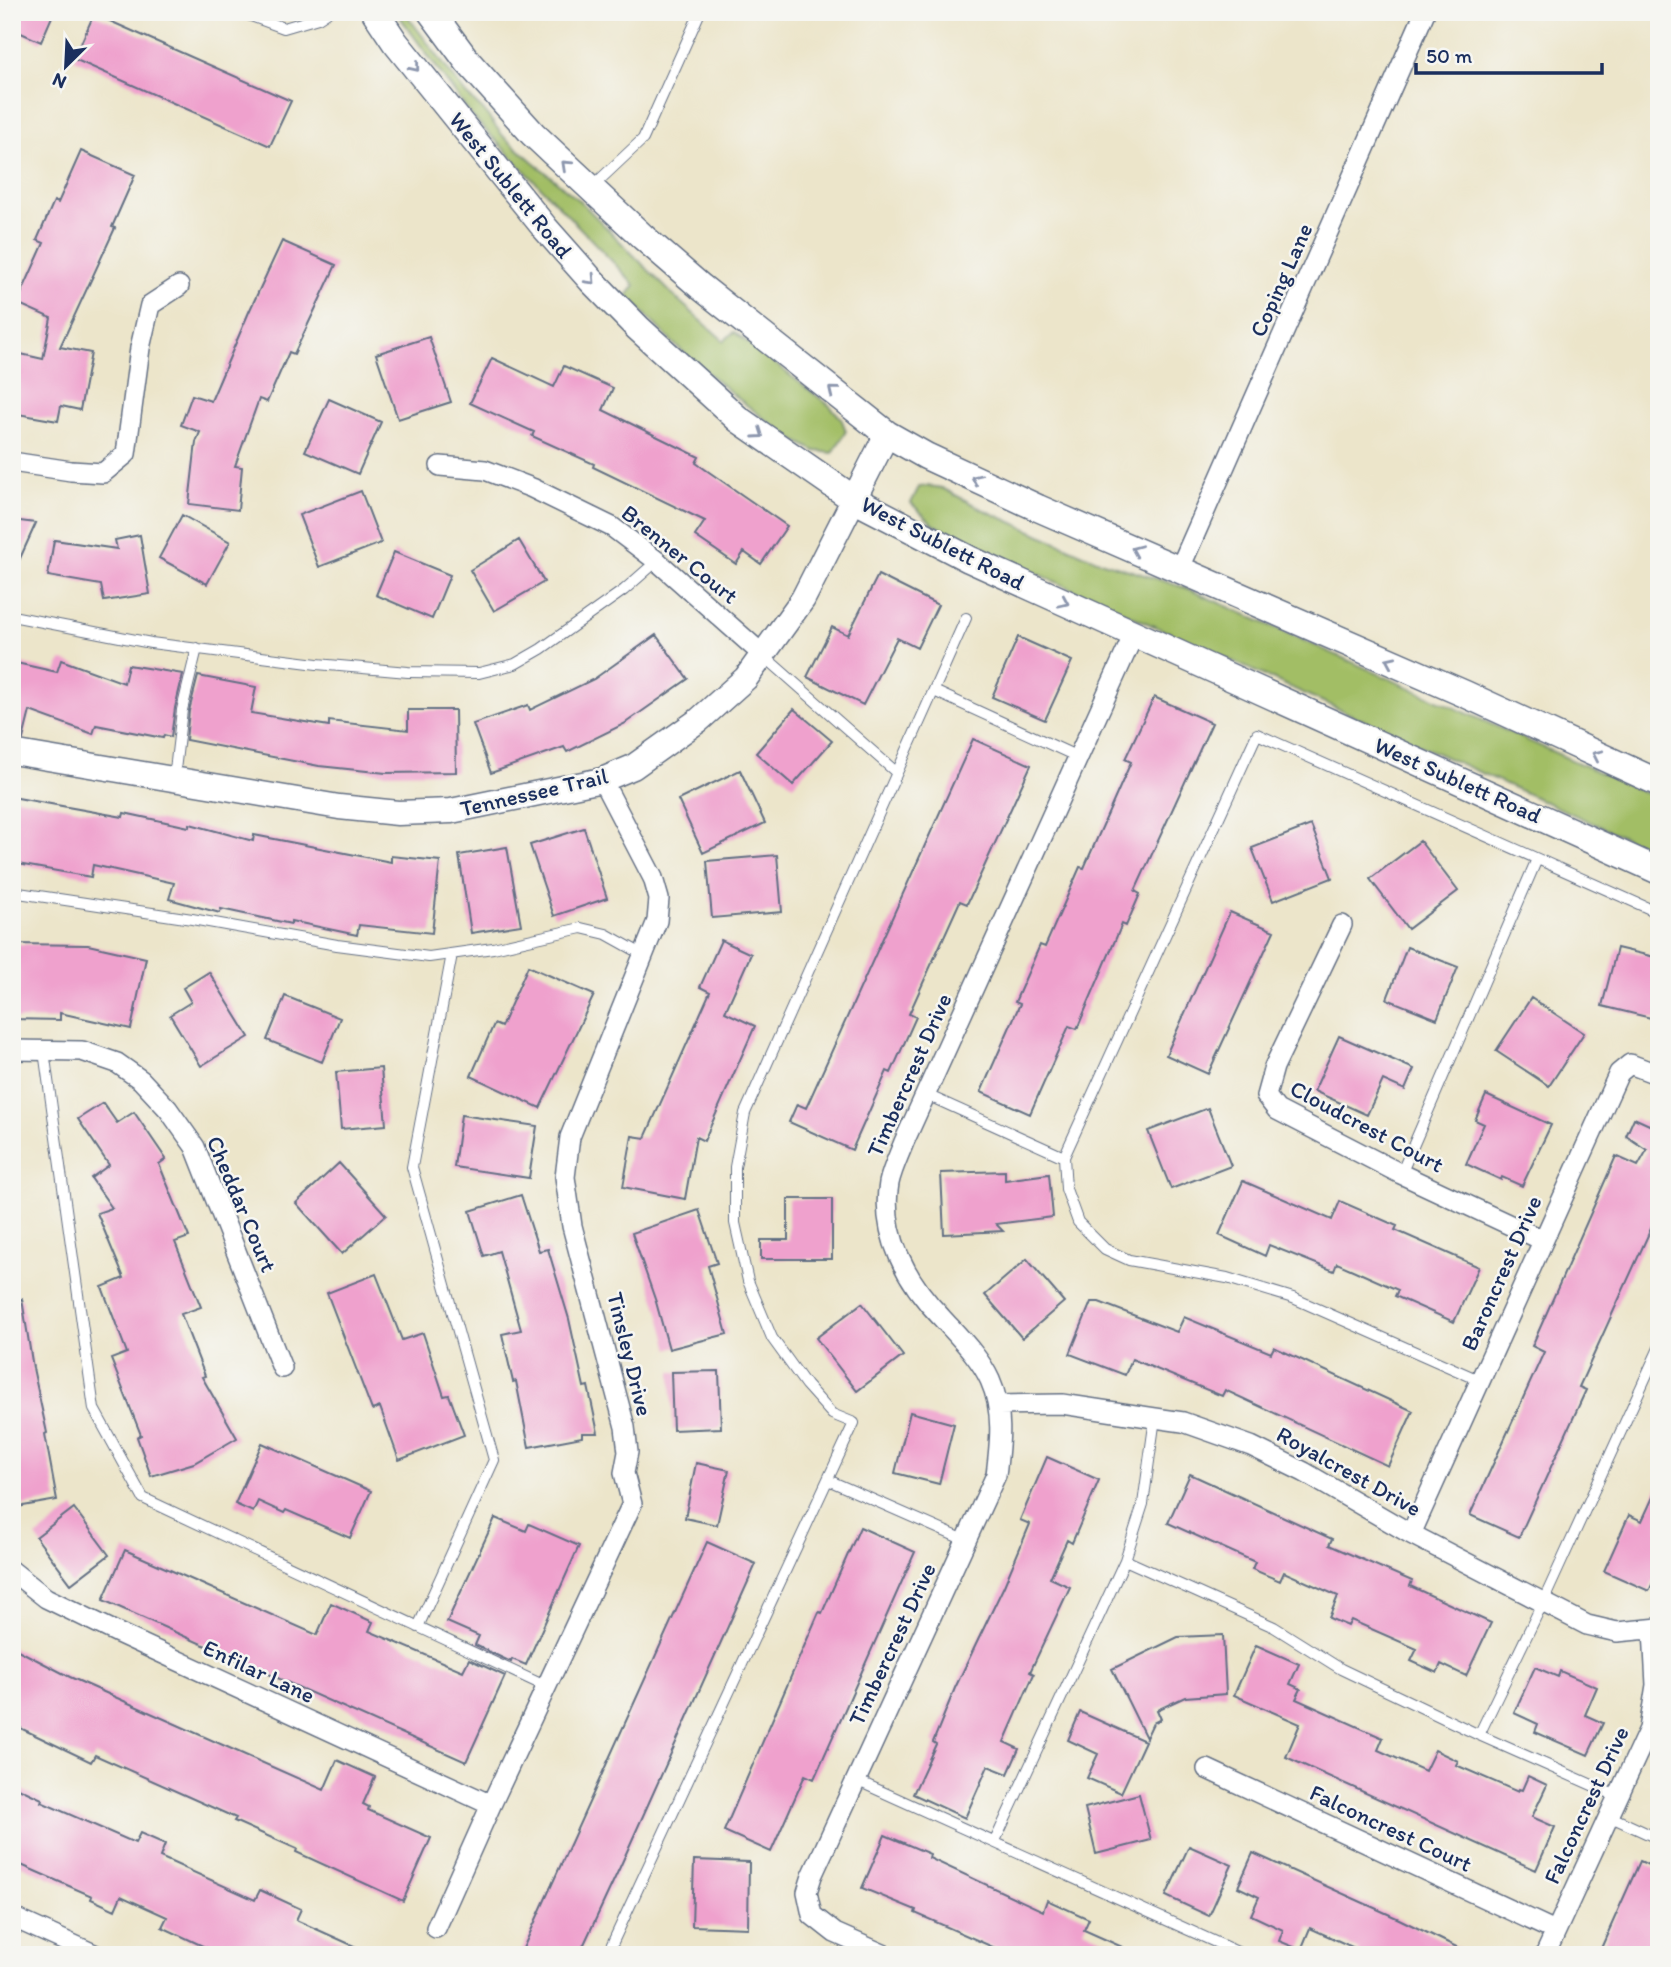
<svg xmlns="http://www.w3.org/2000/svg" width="1671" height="1967" viewBox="0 0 1671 1967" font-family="Itim,sans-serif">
<rect width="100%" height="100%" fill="#f6f6f2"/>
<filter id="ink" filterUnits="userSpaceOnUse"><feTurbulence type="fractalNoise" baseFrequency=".0143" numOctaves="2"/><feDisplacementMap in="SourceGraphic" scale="14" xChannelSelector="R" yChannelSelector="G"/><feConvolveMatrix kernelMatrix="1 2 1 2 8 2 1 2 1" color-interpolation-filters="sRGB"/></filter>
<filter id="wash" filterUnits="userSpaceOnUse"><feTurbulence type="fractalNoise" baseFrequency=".00686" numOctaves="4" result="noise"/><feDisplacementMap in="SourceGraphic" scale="28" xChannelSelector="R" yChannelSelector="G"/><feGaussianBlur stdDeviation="1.57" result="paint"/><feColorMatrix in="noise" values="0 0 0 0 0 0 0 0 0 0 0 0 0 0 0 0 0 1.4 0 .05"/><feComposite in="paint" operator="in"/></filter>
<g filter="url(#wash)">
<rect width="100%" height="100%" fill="#ece5ca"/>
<!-- green -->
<path fill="#a2be65" stroke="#5e7662" stroke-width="2" d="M406,14l60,80 17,16 21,27 79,67 94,95 47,42 10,-9 96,74 11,12 5,13 -13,22 -18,-2 -28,-15 -52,-40 -61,-52 -47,-48 8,-11 -164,-170 -71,-98z
M929,486l13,2 40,21 115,51 89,28 473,211v54l-654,-294 -72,-35 -22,-21 8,-16z"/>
<g id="blocks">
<!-- building -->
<path fill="#efa1cd" d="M12,12h42l-13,30 -29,-13z
M94,14l197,87 -21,45 -196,-87z
M81,151l54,24 -23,52 3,1 -55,119 31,6 -11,57 -19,-4 -3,15 -46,-8v-61l31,7 8,-41 -34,-15 27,-60 -7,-3 17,-39 4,2z
M282,241l54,24 -42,89 -5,-2 -22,50 -8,-3 -24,67 7,1 -4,43 -49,-6 7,-62 4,-10 -19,-7 11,-30 19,6 38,-89z
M429,337l22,65 -53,17 -22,-65z
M492,358l62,29 10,-21 49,22 -10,22 96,47 -3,6 91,63 -26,38 -17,-12 -8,12 -41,-28 10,-15 -112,-54 1,-3 -62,-28 2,-4 -64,-29z
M329,399l52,23 -23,52 -53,-23z
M361,491l20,52 -62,24 -20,-52z
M182,515l48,27 -23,42 -48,-26z
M12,520l24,3 -24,53z
M140,535l10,59 -46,7 -3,-16 -53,-9 6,-36 63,9 -2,-9z
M519,540l25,42 -50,29 -24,-41z
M394,552l56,23 -18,44 -56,-24z
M878,575l60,30 -21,43 -20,-10 -34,67 -56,-28 25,-50 16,8z
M656,635l32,44 -64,45 -57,28 -3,-5 -73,26 -18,-49 55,-19 2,5 64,-31z
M1018,637l54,24 -27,59 -53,-23z
M61,660l63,23 4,-18 55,9 -8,34 -4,29 -7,-2 -1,3 -67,-13 -3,9 -63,-23 -7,28 -11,-2v-75l45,10z
M198,676l58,11 -5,26 78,13v-5l79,9v-20h47l1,62 -70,1 -67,-7 -133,-26 3,-29z
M1154,697l58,26 -77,168 5,3 -14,32 -4,-2 -45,105 -8,-3 -39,88 -49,-22 39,-88 -5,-2 25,-57 5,2 35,-80 4,1 47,-106 -6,-3z
M794,709l38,32 -39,44 -37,-32z
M973,739l58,26 -64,139 -7,-3 -51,113 7,3 -25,56 -4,-2 -35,79 -63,-28 8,-18 9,4z
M740,770l25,53 -62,30 -25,-53z
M12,797l111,20 1,-4 65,14 1,-3 63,17 1,-6 137,27v-6l49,5 -8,72 -73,-8 -2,10 -66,-14v3l-70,-15 -1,4 -51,-14 5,-16 -81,-18 -2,12 -79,-14z
M1311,825l21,53 -59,23 -21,-53z
M584,828l23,70 -53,18 -24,-71z
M1420,841l38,50 -50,38 -38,-50z
M507,847l14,78 -50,8 -12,-78z
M777,855l5,57 -70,6 -5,-57z
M1230,912l44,19 -66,143 -42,-19z
M721,940l30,14 -26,58 30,14 -51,115 -8,-4 -11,62 -62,-12 9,-51 13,2 65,-146 -10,-5z
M12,944l76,1 58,13 -15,71 -71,-16v7l-48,-1z
M1407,947l51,20 -21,52 -50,-20z
M1617,948l42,10v62l-57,-14z
M528,966l66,29 -54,113 -69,-32 23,-52 7,3z
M209,972l40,65 -48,29 -31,-51 21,-13 -8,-14z
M285,996l55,22 -18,44 -55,-22z
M1531,998l53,35 -35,53 -53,-35z
M1339,1036l75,33 -9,21 -22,-10 -16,35 -53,-24z
M381,1068l5,57 -45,4 -5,-57z
M1486,1095l65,30 -29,61 -20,-9 -1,3 -35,-16 18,-40 -9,-4z
M103,1103l14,20 17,-11 32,47 -7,5 30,73 -14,5 26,65 -20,7 24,62 -3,1 35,61 -43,25 -43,13 -14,-39 4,-2 -30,-76 16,-6 -25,-66 22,-9 -27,-65 15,-5 -21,-30 18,-13 -31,-46z
M1208,1108l23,58 -60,23 -23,-58z
M461,1115l76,11 -8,52 -75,-11z
M1634,1118l24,11 1,-1v83l-80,176 7,3 -67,147 -49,-22 74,-163 -12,-6 84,-190 22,10 9,-16 -21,-14z
M339,1163l47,52 -44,39 -46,-51z
M1005,1171v9l44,-6 4,43 -57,7 7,7 -59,3 -3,-61z
M1243,1181l89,39 8,-19 57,25 -2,4 84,37 -25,55 -59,-26 3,-6 -61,-27 -3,8 -65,-26 -4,11 -46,-21z
M521,1195l18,56 9,-2 21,70 15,68 4,-1 10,47h-16v4l-53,10 -13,-66 -3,1 -11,-48 19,-4 -22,-79 -15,5 -14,-45z
M788,1199h44v60h-71v-19h27z
M699,1210l18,53 -9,3 19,68 -58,15 -13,-47 -24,-69z
M1027,1259l37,43 -42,36 -37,-43z
M376,1274l26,66 21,-7 21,63 5,-1 15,40 -65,25 -19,-53 -8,3 -45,-117z
M22,1299l11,69 14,65 -2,1 12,66 -45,8v-208z
M1091,1302h8l78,30 7,-15 87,36 3,-6 139,64 -25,55 -163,-76 -3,6 -90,-37 -7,16 -55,-21z
M862,1303l41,53 -46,35 -41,-53z
M719,1371l2,57 -48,2 -2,-58z
M910,1412l44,12 -15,60 -44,-11z
M262,1443l109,48 -21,47 -64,-28 -2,3 -26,-12 -5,11 -18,-8z
M1047,1457l52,23 -27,63 -5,-3 -17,38 20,9 -40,85 4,2 -30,68 15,7 -11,25 -20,-8 -23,52 -52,-24 23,-50 -3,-2 22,-54 49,-102 26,-62 -10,-4z
M696,1463l33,7 -12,55 -32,-7z
M1190,1474l142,65 -3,6 83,36 -2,5 81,37 -25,53 -25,-12 -4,9 -26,-12 6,-12 -66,-29 -3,6 -19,-8 9,-22 -54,-24 -4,9 -28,-12 3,-7 -87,-39z
M1659,1484v86l-10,21 -45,-20 25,-56 13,6z
M74,1508l35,47 -38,29 -35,-47z
M495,1518l31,13 3,-7 50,22 -53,119 -14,-6 -1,3 -36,-17 4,-9 -32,-14z
M860,1527l55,25 -101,227 -9,-4 -34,77 -47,-21 95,-219 3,1z
M707,1542l49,22 -136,303 -41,88h-59z
M125,1550l192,85 14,-32 42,19 -4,9 94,40 6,-12 36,17 -39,86 -363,-162z
M1223,1635l3,59 -41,3 -28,13 4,9 -8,4 -7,15 -34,-69 66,-32z
M1256,1645l43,19 -9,20 11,5 -5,10 87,39 -5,12 47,21 10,-21 23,11 -2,4 62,27 1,-3 3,1 6,-14 19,9 -15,32 23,10 -19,43 -250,-113 14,-33 -66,-29z
M12,1647l58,30 254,113 13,-30 38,17 -12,27 6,3 -1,3 63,28 -28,63 -107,-49 1,-3 -63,-28 2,-3 -141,-63 -4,7 -79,-38z
M1535,1667l23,10 2,-6 37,16 -12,28 18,8 -15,32 -53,-23 3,-8 -24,-11z
M1080,1712l65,29 -24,52 -34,-15 11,-24 -30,-14z
M12,1785l30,14 -1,3 94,41 5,-10 25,11 -5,13 95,43 5,-10 41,19 -5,11 78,35h-152l-60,-28 5,-10 -46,-21 -6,14 -24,-11 1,-3 -80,-35z
M1139,1794l12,46 -55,14 -11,-46z
M885,1835l45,19 -1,4 114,53 4,-11 42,19 -5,11 56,25h-129l-96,-42 1,-3 -54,-22z
M1189,1846l43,19 -23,51 -43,-20z
M1253,1853l146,66 74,36h-117l3,-5 -49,-22 -9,22 -22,-9 4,-11 -32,-15 8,-18 -21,-10z
M694,1860l55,2 -1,66 -56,-2z
M1640,1861l19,9v85h-61z"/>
</g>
</g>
<g filter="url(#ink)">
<use href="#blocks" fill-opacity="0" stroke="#646f84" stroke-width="2"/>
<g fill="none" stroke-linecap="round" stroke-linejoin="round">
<defs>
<path id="service" d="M240,12l44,16 34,-10 9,-6
M592,187l51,-48 57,-127
M12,616l139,27 166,21 91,8 71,1 36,-9 26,-15 83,-59 33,-29
M763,655l134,118
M934,691l144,66
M174,779l8,-69 15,-62
M12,892l180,27 145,26 92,12 64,-9 88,-20 25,6 36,20
M44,1051l50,358 49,89 404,189
M927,1095l137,62
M1401,1174l136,-315
M1481,1381l-188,-83 -66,-20 -98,-18 -24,-11 -27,-27 -12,-33 -2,-32 193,-423 402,179
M828,1480l139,61
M1125,1560l149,67 67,42 138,66 140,62
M418,1627l76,-167 -82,-293 40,-213
M1479,1735l64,-133 116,-254
M856,1780l388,175
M1609,1816l50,23
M995,1841l130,-281 18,-56 12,-86
M607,1955l247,-532 -22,-9 -26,-29 -34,-47 -24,-57 -13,-58v-56l10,-54 221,-495"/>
<path id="minor" d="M12,462l59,9 32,2 23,-19 14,-106 10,-43 29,-19
M440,466l45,4 47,18 80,39 45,34 106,94
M1180,568l245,-556
M1342,925l-68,142 -8,29 11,14 124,64 141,66
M12,1050l70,1 35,12 24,17 27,29 27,38 87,221
M999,1405l63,-1 93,14 28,4 68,24 53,26 107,62 176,91 30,7 42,-4
M1411,1534l208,-461 11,-9 29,11
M12,1571l34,27 72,35 373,172
M1207,1769l348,162
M12,1917l84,38
M436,1928l55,-123 141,-301 -8,-31 4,-21 -3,-25 -53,-201 -7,-49 5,-40 87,-216 2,-22 -6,-21 -51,-98
M885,1955l-50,-22 -23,-18 -5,-23 5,-16 184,-401c4,-32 8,-64 -6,-95 -11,-24 -31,-43 -49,-63 -34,-35 -61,-83 -52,-134 3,-14 10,-28 15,-41l230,-508
M1545,1955l104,-226 7,-44 -3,-55"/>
<path id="tertiary" d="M12,752l327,55 59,6 53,-2 151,-31 31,-13 66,-47 47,-42 57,-79 84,-165"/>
<path id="secondary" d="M375,12l20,30 150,186 46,52 47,48 100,91 117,81 114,59 690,312
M431,12l37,50 65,72 110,103 58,50 186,147 39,22 112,52 427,186 194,89"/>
</defs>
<!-- service casing -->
<use href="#service" stroke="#646f84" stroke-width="12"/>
<!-- minor casing -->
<use href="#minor" stroke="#646f84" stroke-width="22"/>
<!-- tertiary casing -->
<use href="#tertiary" stroke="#646f84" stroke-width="27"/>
<!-- secondary casing -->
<use href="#secondary" stroke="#646f84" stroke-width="29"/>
<!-- service -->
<use href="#service" stroke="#fff" stroke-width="10"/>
<!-- minor -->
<use href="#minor" stroke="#fff" stroke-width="19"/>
<!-- tertiary -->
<use href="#tertiary" stroke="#fff" stroke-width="24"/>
<!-- secondary -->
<use href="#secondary" stroke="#fff" stroke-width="26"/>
</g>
<!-- one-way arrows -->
<defs><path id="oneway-chevron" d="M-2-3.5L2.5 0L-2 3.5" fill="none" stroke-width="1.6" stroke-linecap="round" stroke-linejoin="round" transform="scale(1.75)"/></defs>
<g stroke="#8d97ae">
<use href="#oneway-chevron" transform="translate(415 67) rotate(51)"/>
<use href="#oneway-chevron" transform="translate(566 165) rotate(-137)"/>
<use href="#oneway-chevron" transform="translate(591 280) rotate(47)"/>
<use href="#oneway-chevron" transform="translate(833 391) rotate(-141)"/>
<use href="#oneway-chevron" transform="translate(759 434) rotate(35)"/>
<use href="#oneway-chevron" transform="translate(976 479) rotate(-155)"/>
<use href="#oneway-chevron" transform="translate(1136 550) rotate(-157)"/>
<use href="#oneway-chevron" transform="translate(1064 602) rotate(24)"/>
<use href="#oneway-chevron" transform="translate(1390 661) rotate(-156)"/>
<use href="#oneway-chevron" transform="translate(1597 755) rotate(-155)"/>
</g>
</g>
<g text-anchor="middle" stroke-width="5" stroke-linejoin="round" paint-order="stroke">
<!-- street labels -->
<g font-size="23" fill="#1b2f5e" stroke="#f6f6f2">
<text transform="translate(511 185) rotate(51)" y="8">West Sublett Road</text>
<text transform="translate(1281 280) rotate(-66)" y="8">Coping Lane</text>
<text transform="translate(943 543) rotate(27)" y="8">West Sublett Road</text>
<text transform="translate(680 554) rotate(39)" y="8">Brenner Court</text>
<text transform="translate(1458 780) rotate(24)" y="8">West Sublett Road</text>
<text transform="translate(534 792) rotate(-13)" y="8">Tennessee Trail</text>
<text transform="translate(909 1075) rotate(-66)" y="8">Timbercrest Drive</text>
<text transform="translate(1367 1126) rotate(28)" y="8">Cloudcrest Court</text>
<text transform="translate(242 1204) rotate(67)" y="8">Cheddar Court</text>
<text transform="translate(1501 1273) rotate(-66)" y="8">Baroncrest Drive</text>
<text transform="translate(630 1354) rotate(76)" y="8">Tinsley Drive</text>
<text transform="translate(1349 1471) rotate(29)" y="8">Royalcrest Drive</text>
<text transform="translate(892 1644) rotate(-65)" y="8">Timbercrest Drive</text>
<text transform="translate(259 1671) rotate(25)" y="8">Enfilar Lane</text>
<text transform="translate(1586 1805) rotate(-65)" y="8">Falconcrest Drive</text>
<text transform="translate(1391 1828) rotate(25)" y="8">Falconcrest Court</text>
</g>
</g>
<!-- margin -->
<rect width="1671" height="1967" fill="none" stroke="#f6f6f2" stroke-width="42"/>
<!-- north arrow -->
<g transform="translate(66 66) rotate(204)" stroke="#f6f6f2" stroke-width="5" paint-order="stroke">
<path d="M0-5L12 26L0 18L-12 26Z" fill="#1b2f5e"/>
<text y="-10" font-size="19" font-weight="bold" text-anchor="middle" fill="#1b2f5e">N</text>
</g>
<!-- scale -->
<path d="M1416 63v10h186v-10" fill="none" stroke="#1b2f5e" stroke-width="3.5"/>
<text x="1426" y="63" font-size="21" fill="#1b2f5e" stroke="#f6f6f2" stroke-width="5" paint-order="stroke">50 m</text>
</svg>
